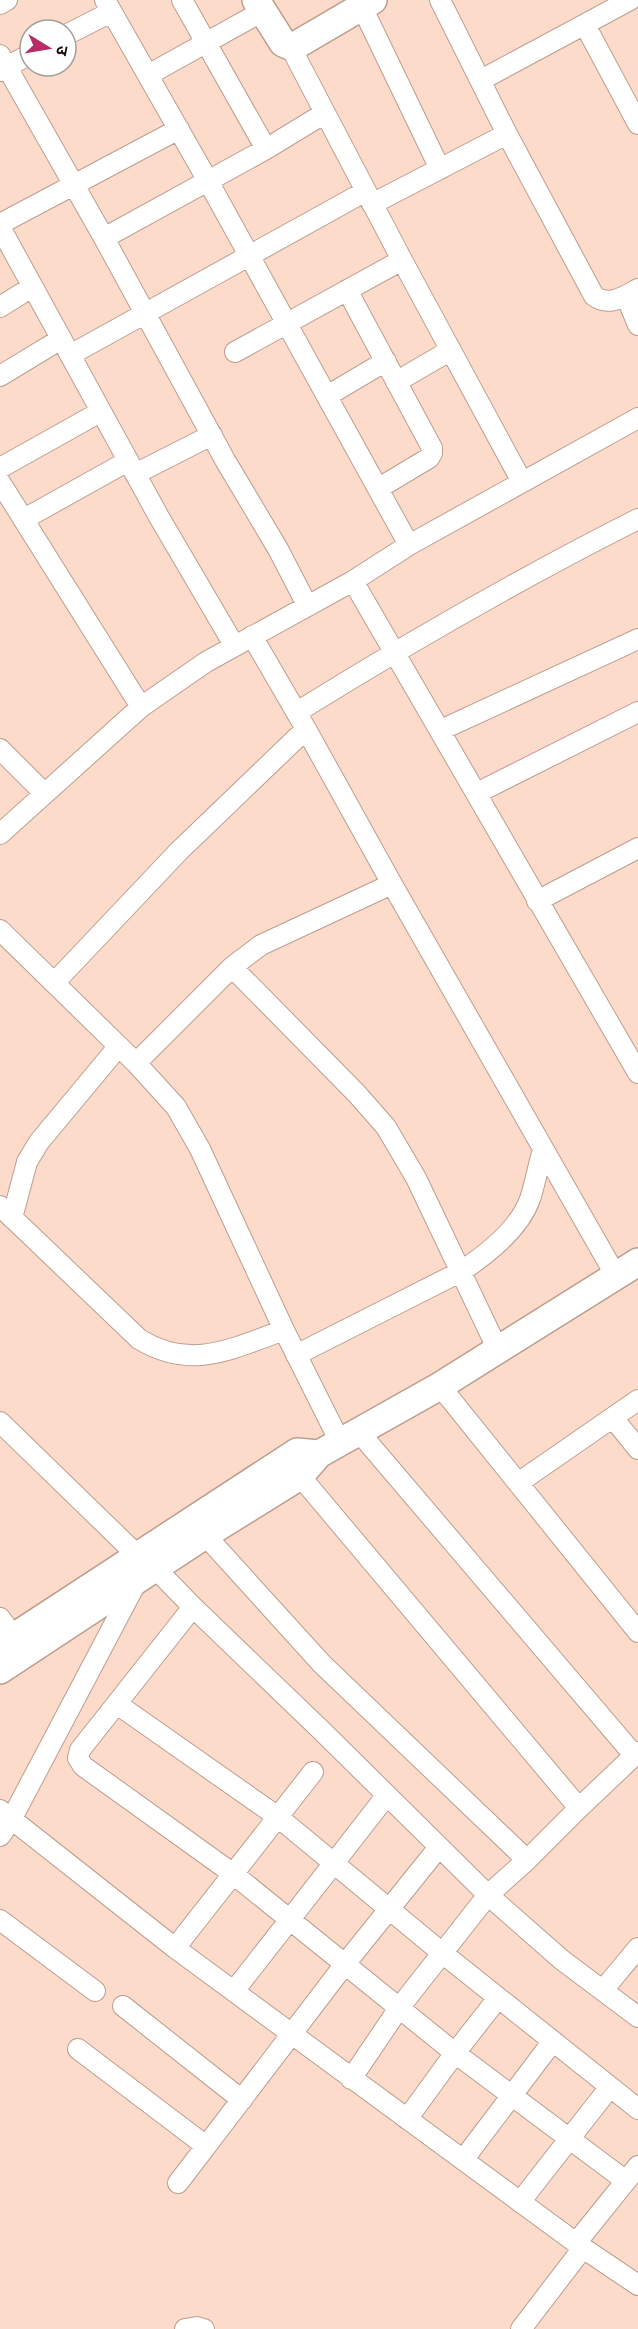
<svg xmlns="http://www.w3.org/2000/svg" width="638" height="2329" viewBox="0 0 638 2329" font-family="'DM Sans','Noto Sans Devanagari',sans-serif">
<rect width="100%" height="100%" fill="#fddbcb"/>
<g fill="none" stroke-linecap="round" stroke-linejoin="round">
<defs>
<path id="street" d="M105,0l103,181 201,364
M182,0l84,149
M440,0l67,134 87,162c15,11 29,1 44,-7
M0,4l7,-4
M362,7l78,162
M585,25l53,99
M66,35l45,-23
M290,46l112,214 120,222
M0,55l104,183 121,222 53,89 29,56
M0,71l30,-17
M148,75l115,-64
M481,80l149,-80
M372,204l135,-70
M0,224l179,-95
M0,227l159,290 75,128
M104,238l162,-89 59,-36
M347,290l85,158v5l-3,5 -50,30
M626,296l12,29
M0,307l32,-20
M235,352l167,-92
M70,355l296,-164
M0,376l61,-37
M396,382l55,-32
M327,396l59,-35
M0,468l100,-56
M135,474l77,-39
M0,482l141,225
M24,519l104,-58
M353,581l285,492
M252,636l54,93 86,155 224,392
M297,712c111,-69 224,-134 341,-193
M441,730l197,-91
M0,749l44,44
M477,793l161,-81
M0,834l141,-127 65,-45 147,-81 56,-36 229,-127
M537,901l101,-53
M0,930l136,133 40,44 24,42 84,181 56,112
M232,967l125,127 29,33 30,51 82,172
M54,983l125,-132 127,-122
M136,1063l96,-96 29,-22 131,-61
M0,1206l139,133c52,32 92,10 145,-9
M12,1218l15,-56 12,-20 79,-95
M296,1355l164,-83c26,-17 59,-42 70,-73 5,-15 8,-33 13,-49
M440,1386l198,246
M613,1418l25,31
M0,1422l137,133
M359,1432l275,323
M300,1476l279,332 -52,52 -39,35 -89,113 -48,71
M518,1483l120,-83
M205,1535l117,129 205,196
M155,1568l38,39 129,124 166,164 74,65 76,57
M193,1607l-113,143 -2,8 5,8 149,107 223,180 171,128
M0,1618l14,19
M117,1704l161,113 163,135 197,157
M579,1808l59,-56
M0,1810l175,138 408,300 -62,81
M0,1836l11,-16 126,-239
M0,1920l95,71
M175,1948l138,-176
M603,1990l35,-42
M234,1991l153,-196
M123,2006l119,94
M78,2049l128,97
M407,2119l48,-66 43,-55
M463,2160l90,-119
M178,2183l167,-219 94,-117
M520,2202l90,-115
M576,2243l62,-77
M583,2248l55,37
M185,2329l12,-2 7,2"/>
<path id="secondary" d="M256,0l27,43 7,3 8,-2 75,-44
M0,1646l297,-194 22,2
M0,1670l205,-135 95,-59 19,-22 121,-68 198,-124"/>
</defs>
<!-- street casing -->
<use href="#street" stroke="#bc9d8d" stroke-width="22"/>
<!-- secondary casing -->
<use href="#secondary" stroke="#bc9d8d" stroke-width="30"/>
<!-- street -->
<use href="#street" stroke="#fff" stroke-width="20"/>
<!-- secondary -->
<use href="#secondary" stroke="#fff" stroke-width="27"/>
</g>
<!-- north arrow -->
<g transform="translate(48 48) rotate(101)"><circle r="28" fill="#ffffff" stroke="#a39e9c" stroke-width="1.5"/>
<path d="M0-4.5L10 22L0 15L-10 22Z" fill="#b82d67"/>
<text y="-9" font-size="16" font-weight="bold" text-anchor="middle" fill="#180d08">उ</text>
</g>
</svg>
